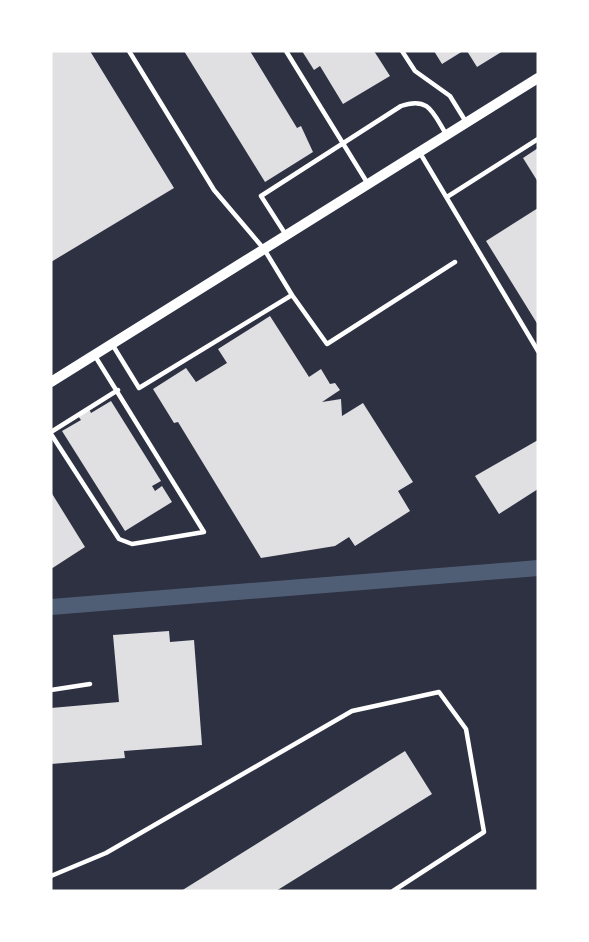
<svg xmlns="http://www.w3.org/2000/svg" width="589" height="942" viewBox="0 0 589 942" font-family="Roboto,sans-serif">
<rect width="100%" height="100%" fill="#2d3142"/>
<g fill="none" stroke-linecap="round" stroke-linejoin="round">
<!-- canal -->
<path stroke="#4f5d75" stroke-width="16" d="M51,607l487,-39"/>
</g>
<!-- building -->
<path fill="#e0e0e3" d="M51,51h39l84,137 -123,74z
M184,51h66l47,77 4,-2 12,26 -48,30z
M302,51h72l16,25 -47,28 -23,-38 -6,4z
M434,51h29l-21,13z
M467,51h36l-26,16z
M538,148v34l-15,-24z
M538,208v117l-52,-84z
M270,316l39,61 12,-8 9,15 5,-1 5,7 -18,12 19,-3 1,17 21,-13 50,79 -15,9 12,20 -55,35 -6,-9 -14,9 -74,12 -83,-136 -4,1 -21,-34 33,-21 10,14 31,-19 -9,-14z
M111,401l50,80 -9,5 3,5 7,-5 10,16 -47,29 -63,-100 19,-11 -3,-4 11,-7 2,4z
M538,440v49l-39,25 -24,-38z
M51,492l34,55 -34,22z
M169,631l1,11 24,-2 8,105 -78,6 1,7 -74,6v-56l68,-6 -6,-67z
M405,751l27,43 -156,97h-95z"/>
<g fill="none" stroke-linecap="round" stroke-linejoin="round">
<!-- service -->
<path stroke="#fff" stroke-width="4.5" d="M286,51l82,133
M402,51l13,20 35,25 16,26
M420,153l118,198
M447,197l91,-58
M286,235l-25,-39 140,-90c28,-10 32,7 45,28
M292,295l35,49 128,-82
M112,344l27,44 153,-93 -28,-46 -50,-59 -85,-139
M51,432l67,-42
M51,434l68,105 13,5 72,-12 -109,-176
M51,690l39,-6
M51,876l55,-23 246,-142 87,-19 27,37 18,103 -91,59"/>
<!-- tertiary -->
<path stroke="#fff" stroke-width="10" d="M51,382l487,-304"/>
</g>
<!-- border -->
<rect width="589" height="942" fill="none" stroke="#ffffff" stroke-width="105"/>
</svg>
